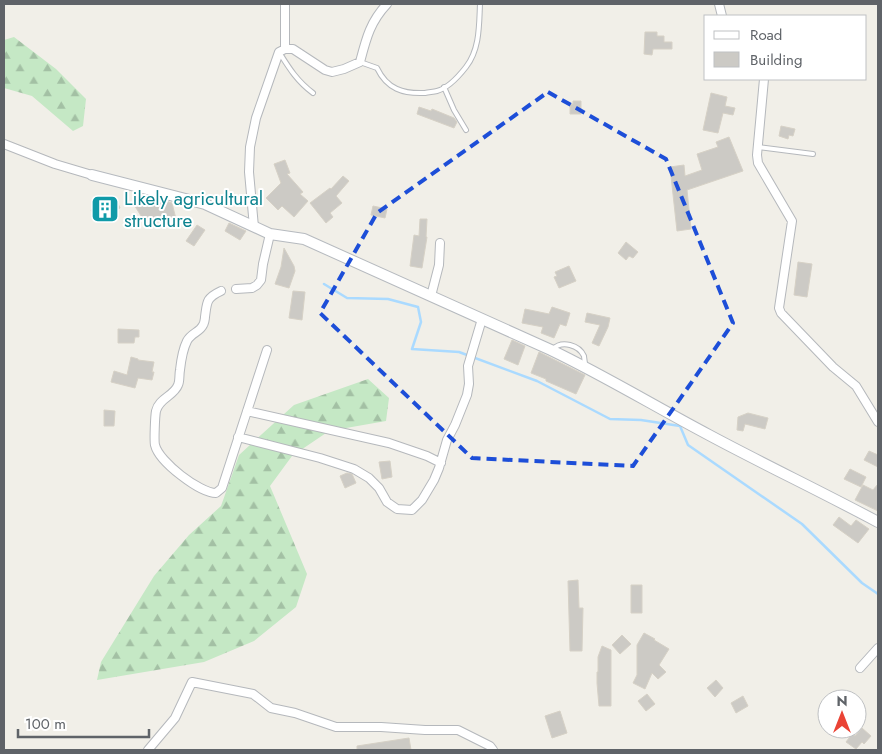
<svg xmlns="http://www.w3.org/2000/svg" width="882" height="754" viewBox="0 0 882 754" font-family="Jost,sans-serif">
<defs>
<pattern id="forest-firs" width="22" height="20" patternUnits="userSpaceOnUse" patternTransform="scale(1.25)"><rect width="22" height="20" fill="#c5e8c5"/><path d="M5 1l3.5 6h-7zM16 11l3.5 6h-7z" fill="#a3c0a4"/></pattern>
</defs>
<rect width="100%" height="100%" fill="#f1efe8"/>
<!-- forest -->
<path fill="url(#forest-firs)" d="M14,37l42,32 30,30 -3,27 -10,5 -41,-35 -28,-8v-48z
M368,379l21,19 -3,23 -57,10 -37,25 -22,30 37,88 -11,33 -42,34 -50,21 -107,18 4,-18 53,-86 35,-41 32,-29 18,-51 55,-50z"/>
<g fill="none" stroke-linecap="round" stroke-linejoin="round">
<!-- stream -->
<path stroke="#aadaff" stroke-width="2.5" d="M324,284l23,14 41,1 30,8 3,15 -9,27 47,3 78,29 73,38 31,1 39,6 8,19 114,79 60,59 16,11"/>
</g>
<!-- building -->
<path fill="#cccac5" stroke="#d6d1c6" d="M645,32h12v4h7v6h8v7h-19l-1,6 -8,-1z
M711,93l16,4 -2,9 10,2 -2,7 -10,-2 -5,20 -15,-3z
M573,101h8v13h-11v-10h3z
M419,107l12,4 1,-2 22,9 3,4 -3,6 -37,-14z
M781,126l14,3 -2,7 -4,-1 -1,4 -9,-3z
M729,137l14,34 -56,19 4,39 -14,2 -7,-64 14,-2 1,11 17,-6 -5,-16 21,-7 -2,-5z
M285,160l5,13 -3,1 16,18 -3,2 8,7 -14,16 -12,-11 -4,4 -12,-12 15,-15 -7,-19z
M343,176l6,5 -13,15 6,7 -12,10 3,4 -7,6 -16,-20 20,-15 1,1z
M145,196h1l4,6 10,-3 12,4 4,16 -14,3 -2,-6 -14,8 -13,-21z
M116,199l4,9 -25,10 -4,-8z
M373,206l14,3 -2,9 -14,-3z
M420,219h7l-1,18h1l-5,31 -12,-2 4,-31 5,1z
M229,223l17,8 -6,9 -15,-9z
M197,225l8,5 -11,16 -8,-5z
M626,242l12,10 -5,6 -4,-2 -3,4 -8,-7z
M284,248l10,18 1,5 -6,17 -14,-4 6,-17z
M798,262l14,2 -5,33 -13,-2z
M569,266l7,15 -17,7 -5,-11 3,-1 -2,-4z
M293,291l12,1 -3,28 -13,-2z
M552,307l18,6 -4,13 -6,-2 -6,14 -13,-5 2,-6 -21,-4 3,-14 24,5z
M587,313l23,5 -2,9 -9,19 -7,-3 8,-18 -15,-3z
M118,329l21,1v7h-4l-1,6h-16z
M512,340l13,6 -7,19 -14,-6z
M539,352l46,23 -9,19 -30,-13v-2l-15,-6z
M131,357l7,2v1l16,2 -2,10h2l-2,8 -14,-2 -3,10 -24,-6 3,-11 13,4z
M104,410l11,1 -1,15h-10z
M748,413l20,5 -3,11 -20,-5 -2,7 -6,-1 1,-13z
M869,451l9,4v12l-14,-7z
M390,461l2,16 -10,2 -3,-17z
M850,469l16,8 -5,10 -17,-8z
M347,473l5,1 4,9 -11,5 -5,-12z
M878,484v27l-23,-11 8,-15 10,5z
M839,517l12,9 5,-6 13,9 -11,14 -25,-18z
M578,580l1,28h4l-1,43h-12l-2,-70z
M631,585h11v28h-11z
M644,633l11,6 -1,1 15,9 -10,16 7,7 -8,7 -6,-6 -7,16 -12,-6 4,-8v-30z
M622,635l9,9 -11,10 -8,-9z
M602,646l9,4v56h-12l-2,-23v-11h1v-15z
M716,680l7,8 -8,9 -8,-9z
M647,694l8,10 -9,7 -8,-10z
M743,696l5,10 -12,7 -5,-10z
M560,711l7,22 -15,5 -7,-22z
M862,728l9,8 -7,8 -2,-2 -6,7 -10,-7 6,-8 3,2z
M409,738l2,12h-54v-4z"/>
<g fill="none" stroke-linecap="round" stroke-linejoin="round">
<defs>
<path id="lane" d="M279,52c10,16 18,29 34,41
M360,62l17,6c10,21 26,26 48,25 4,-1 8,-1 12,-2 11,-3 22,-15 29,-24 14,-18 13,-42 14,-63
M444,87l10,23 12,20
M758,147l55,7
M553,349c9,-9 26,-4 31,7 0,1 1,7 1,8"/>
<path id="street" d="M719,4l3,12
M285,49v-45
M764,79l-7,76 1,8 34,58 -13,87 2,5 52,54 23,19 22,36
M4,144l51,20 37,11
M254,227l-5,-55 1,-25 6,-29 23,-66 6,-3h8l32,21 7,2 12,-3 16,-7c6,-23 10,-40 27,-58
M236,289l16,-1 5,-3 4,-5 2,-16 7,-30
M221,291c-15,7 -14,11 -16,26 0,2 -1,7 -2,8 -3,7 -12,8 -16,16 -4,8 -6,20 -7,29 -1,5 0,11 -2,15 -4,11 -19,13 -22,26 -1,5 -2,30 -1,34 4,17 45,48 61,48l6,-5 45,-138
M431,296l8,-31 1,-22
M247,411l142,32 38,13 14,7
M238,437l82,21 34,11 15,9 10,10 8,14 10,7 15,1 10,-10 12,-20 5,-12 8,-28 8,-15 12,-30 2,-11 -1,-18 14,-47
M860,668l18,-20
M148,750l27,-32 17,-36 61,12 18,14 24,5 41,14h45l44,3h33l32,16 3,4"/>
<path id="secondary" d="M92,175l113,29 65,30 34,5 247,111c54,26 105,57 158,85 56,30 113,57 169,87"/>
</defs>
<!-- lane casing -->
<use href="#lane" stroke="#b5b8bc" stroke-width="6"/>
<!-- street casing -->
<use href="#street" stroke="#b5b8bc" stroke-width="10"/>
<!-- secondary casing -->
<use href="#secondary" stroke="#b6babf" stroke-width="12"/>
<!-- lane -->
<use href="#lane" stroke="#fff" stroke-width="4"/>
<!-- street -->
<use href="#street" stroke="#fff" stroke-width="8"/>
<!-- secondary -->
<use href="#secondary" stroke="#fff" stroke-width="10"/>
</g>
<!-- marked area -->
<path fill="none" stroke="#1d4ed8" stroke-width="4" stroke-dasharray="10 6" stroke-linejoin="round" d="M548,92l118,67 67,164 -100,143 -161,-8 -152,-145 57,-100z"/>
<!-- icons -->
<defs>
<symbol id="building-square" viewBox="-11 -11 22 22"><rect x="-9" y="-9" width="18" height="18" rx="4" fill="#0f9aa8" stroke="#fff"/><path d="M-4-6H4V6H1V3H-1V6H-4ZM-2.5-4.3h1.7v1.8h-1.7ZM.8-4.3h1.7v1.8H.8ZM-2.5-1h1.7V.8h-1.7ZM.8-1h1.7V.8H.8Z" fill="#fff"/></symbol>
</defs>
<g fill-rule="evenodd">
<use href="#building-square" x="89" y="193" width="32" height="32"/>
</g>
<g text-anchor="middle" stroke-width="4" stroke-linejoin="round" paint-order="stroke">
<!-- culture labels -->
<g font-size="19" fill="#0d838f" stroke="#fff" text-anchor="start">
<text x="124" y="205">Likely agricultural<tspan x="124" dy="22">structure</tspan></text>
</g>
</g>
<!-- border -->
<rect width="882" height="754" fill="none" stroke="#5f6368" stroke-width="10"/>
<!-- legend -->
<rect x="704" y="15" width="162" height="65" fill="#ffffff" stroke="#bfc1c3"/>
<rect x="714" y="31" width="25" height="8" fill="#ffffff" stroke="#bfc1c3"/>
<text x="750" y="40" font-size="15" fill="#5f6368">Road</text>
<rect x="714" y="52" width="25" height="15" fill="#cccac5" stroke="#bfc1c3"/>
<text x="750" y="65" font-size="15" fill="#5f6368">Building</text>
<!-- north arrow -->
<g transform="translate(842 714)"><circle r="24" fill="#ffffff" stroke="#bfc1c3"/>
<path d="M0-4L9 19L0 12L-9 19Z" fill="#ea4335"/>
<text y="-8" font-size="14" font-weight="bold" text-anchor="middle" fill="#5f6368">N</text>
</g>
<!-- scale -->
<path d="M18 729v8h131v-8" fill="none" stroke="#5f6368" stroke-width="2.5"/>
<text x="25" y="729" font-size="15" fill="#5f6368" stroke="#ffffff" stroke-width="4" paint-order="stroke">100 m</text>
</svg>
